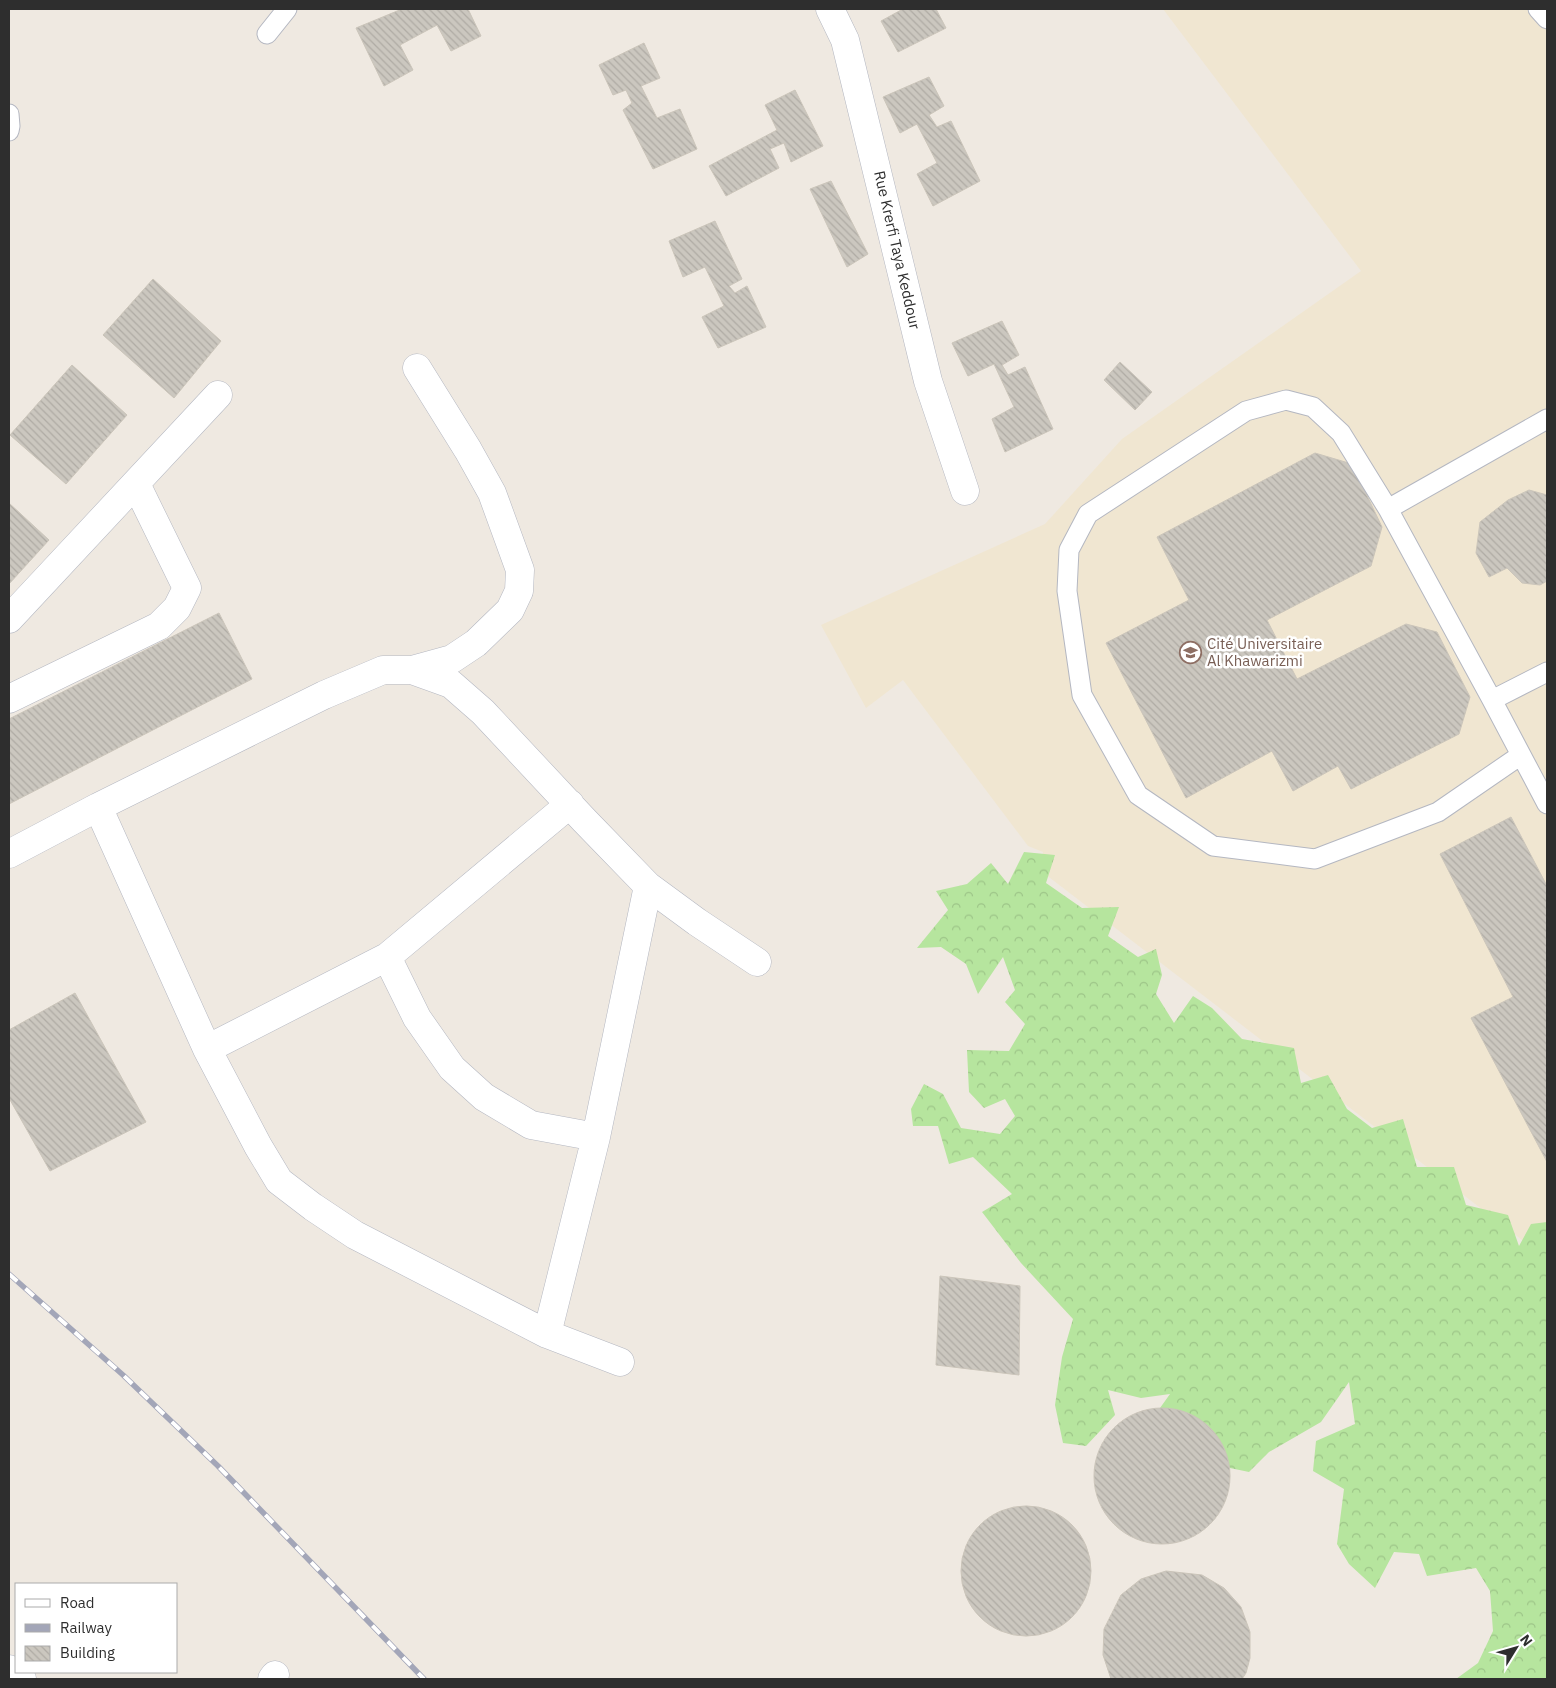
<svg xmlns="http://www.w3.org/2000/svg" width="1556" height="1688" viewBox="0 0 1556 1688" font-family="'IBM Plex Sans',sans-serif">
<defs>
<pattern id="forest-crowns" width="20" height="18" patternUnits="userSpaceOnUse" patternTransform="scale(1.25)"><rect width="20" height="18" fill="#b6e59e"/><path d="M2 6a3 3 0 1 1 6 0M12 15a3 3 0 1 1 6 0" fill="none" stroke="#9dc588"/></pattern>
<pattern id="building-back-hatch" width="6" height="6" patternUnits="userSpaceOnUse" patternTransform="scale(1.25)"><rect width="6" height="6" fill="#cbc7bf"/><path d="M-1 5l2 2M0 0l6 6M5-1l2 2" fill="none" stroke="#afaba4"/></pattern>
</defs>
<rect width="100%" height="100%" fill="#efe9e1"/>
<!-- education -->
<path fill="#f0e6d1" d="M1163,9h384v1250l-506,-388 2,-19 -15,-6 -125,-166 -37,28 -45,-83 224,-101 77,-85 239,-168z"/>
<!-- forest -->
<path fill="url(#forest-crowns)" d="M1024,852l31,3 -9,28 36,25 37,-1 -11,29 30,21 18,-8 6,26 -6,19 18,29 19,-27 19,12 30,31 52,9 7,35 27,-8 19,34 25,19 31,-9 14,48h37l12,38 42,10 11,31 12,-22 16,-2v206l-2,4 2,1v246h-91l22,-16 15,-32 -3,-40 -14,-23 -49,8 -8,-22 -25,-2 -19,36 -26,-24 -12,-20 7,-55 -31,-18 3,-30 39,-17 -6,-42 -28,40 -52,30 -20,20 -43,-9 -25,-35 -31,-6 20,-28 -29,4 -33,-8 7,25 -29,31 -23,-3 -8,-38 7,-48 11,-38 -52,-56 -39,-51 30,-18 -39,-37 -24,7 -11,-38h-25l-2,-17 13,-25 19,10 18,34 39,6 15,-18 -10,-17 -21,9 -15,-16 -2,-42 42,1 16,-27 -20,-22 10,-12 -12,-33 -25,37 -12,-30 -25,-17 -24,1 31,-38 -12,-19 31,-7 24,-21 17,21z"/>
<!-- building -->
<path fill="url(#building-back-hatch)" stroke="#cbc5ba" d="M402,9h66l13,27 -30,15 -14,-26 -37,20 13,25 -29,16 -28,-58z
M903,9h33l10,19 -48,24 -17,-31z
M644,43l16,35 -19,8 16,32 23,-9 17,40 -44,20 -30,-59 9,-7 -6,-13 -13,5 -14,-30z
M929,77l15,29 -15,9 8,12 14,-6 29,60 -47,25 -16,-32 20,-11 -20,-39 -17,9 -17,-36z
M795,90l28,56 -32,16 -7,-19 -14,6 9,19 -53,28 -17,-30 68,-36 -12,-25z
M831,181l37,73 -21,13 -37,-78z
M715,221l27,58 -13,7 6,7 12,-7 19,41 -48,21 -16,-31 22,-11 -19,-39 -22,10 -14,-36z
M153,279l68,62 -47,57 -71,-63z
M1002,321l17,34 -17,10 6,10 17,-8 28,62 -48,23 -13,-33 22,-12 -20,-43 -26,12 -16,-33z
M1120,362l32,30 -17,18 -31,-30z
M72,365l55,50 -61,69 -56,-49z
M1315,453l37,11 30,63 -11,39 -104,54 30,59 109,-55 31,8 33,65 -11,37 -108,55 -13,-23 -45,25 -21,-40 -86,47 -80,-155 83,-43 -32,-63z
M1529,490l18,5v86l-7,4 -18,-2 -15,-15 -18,9 -13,-24 4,-31 28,-22z
M9,503l40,37 -40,44z
M219,613l33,66 -243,125v-85z
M1511,817l36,69v276l-76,-144 42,-21 -73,-143z
M75,993l71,129 -96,49 -41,-73v-68z
M940,1276l80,10 -1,89 -83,-10z
M1094 1476a68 68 0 1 1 136 0a68 68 0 1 1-136 0Z
M961 1571a65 65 0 1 1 130 0a65 65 0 1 1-130 0Z
M1166,1571l36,4 22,13 17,19 9,25v26l-4,15 -4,6h-131l-8,-24 1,-26 17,-34 20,-16z"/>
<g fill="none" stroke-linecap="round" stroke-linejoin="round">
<defs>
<path id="lane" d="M1538,9l9,10
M267,34l20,-25
M9,114l1,12 -1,5
M1547,419l-159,90 104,191 55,104
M1388,509l-47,-76 -28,-26 -27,-7 -40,11 -158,103 -19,36 -2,41 15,104 56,100 75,51 102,13 123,-47 83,-57
M1492,700l55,-28"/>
<path id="street" d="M830,9l15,31 83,341 37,110
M9,619l209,-224
M412,670l40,-11 24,-16 34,-33 9,-19 1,-21 -28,-77 -24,-43 -51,-82
M9,699l150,-73 18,-18 10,-20 -51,-104
M98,807l109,242 51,97 21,35 34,26 42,28 192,99 73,28
M9,854l89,-47 226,-112 59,-25h29l39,14 32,28 101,108 64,66 49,36 60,40
M387,957l30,61 35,50 32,29 47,28 65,12
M207,1049l180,-92 183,-153
M547,1334l49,-197 52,-251
M9,1669l13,10
M272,1679l3,-4"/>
</defs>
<!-- lane casing -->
<use href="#lane" stroke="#b4b7c1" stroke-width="21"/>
<!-- street casing -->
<use href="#street" stroke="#b4b7c1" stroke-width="29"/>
<!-- lane -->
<use href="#lane" stroke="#fff" stroke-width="19"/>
<!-- street -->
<use href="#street" stroke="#fff" stroke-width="28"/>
<defs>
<path id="rail" d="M9,1274l114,101 95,91 206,213"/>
</defs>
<!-- rail casing -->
<use href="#rail" stroke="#a3a6b8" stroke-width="5.5"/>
<!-- rail -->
<use href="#rail" stroke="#fff" stroke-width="4" stroke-dasharray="11" stroke-linecap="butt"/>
</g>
<!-- icons -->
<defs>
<symbol id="university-ring" viewBox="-11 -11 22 22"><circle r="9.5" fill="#fff" stroke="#8d6e63" stroke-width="1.5"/><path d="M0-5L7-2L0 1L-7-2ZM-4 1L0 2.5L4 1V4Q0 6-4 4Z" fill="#8d6e63"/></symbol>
</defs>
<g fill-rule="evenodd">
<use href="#university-ring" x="1178" y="640" width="25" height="25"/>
</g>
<g text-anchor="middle" stroke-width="5" stroke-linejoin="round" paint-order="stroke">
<!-- street labels -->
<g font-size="15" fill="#2e2e2e" stroke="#fff">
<text transform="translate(897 250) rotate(77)" y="5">Rue Krerfi Taya Keddour</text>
</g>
<!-- education labels -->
<g font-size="15" fill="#785e54" stroke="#fff" text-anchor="start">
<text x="1207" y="649">Cité Universitaire<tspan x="1207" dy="17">Al Khawarizmi</tspan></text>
</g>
</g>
<!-- border -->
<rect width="1556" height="1688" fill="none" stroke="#2e2e2e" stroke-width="20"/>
<!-- legend -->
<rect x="15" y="1583" width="162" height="90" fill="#ffffff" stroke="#ababab"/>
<rect x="25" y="1599" width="25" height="8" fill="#ffffff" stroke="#ababab"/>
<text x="60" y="1608" font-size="15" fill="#2e2e2e">Road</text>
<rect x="25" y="1624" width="25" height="8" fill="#a3a6b8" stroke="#ababab"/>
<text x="60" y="1633" font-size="15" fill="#2e2e2e">Railway</text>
<rect x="25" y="1646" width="25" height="15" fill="url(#building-back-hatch)" stroke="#ababab"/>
<text x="60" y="1658" font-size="15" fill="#2e2e2e">Building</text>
<!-- north arrow -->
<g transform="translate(1516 1648) rotate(53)" stroke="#ffffff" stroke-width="4" paint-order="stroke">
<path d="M0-4L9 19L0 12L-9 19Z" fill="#2e2e2e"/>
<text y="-8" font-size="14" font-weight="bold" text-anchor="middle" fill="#2e2e2e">N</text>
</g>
</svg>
